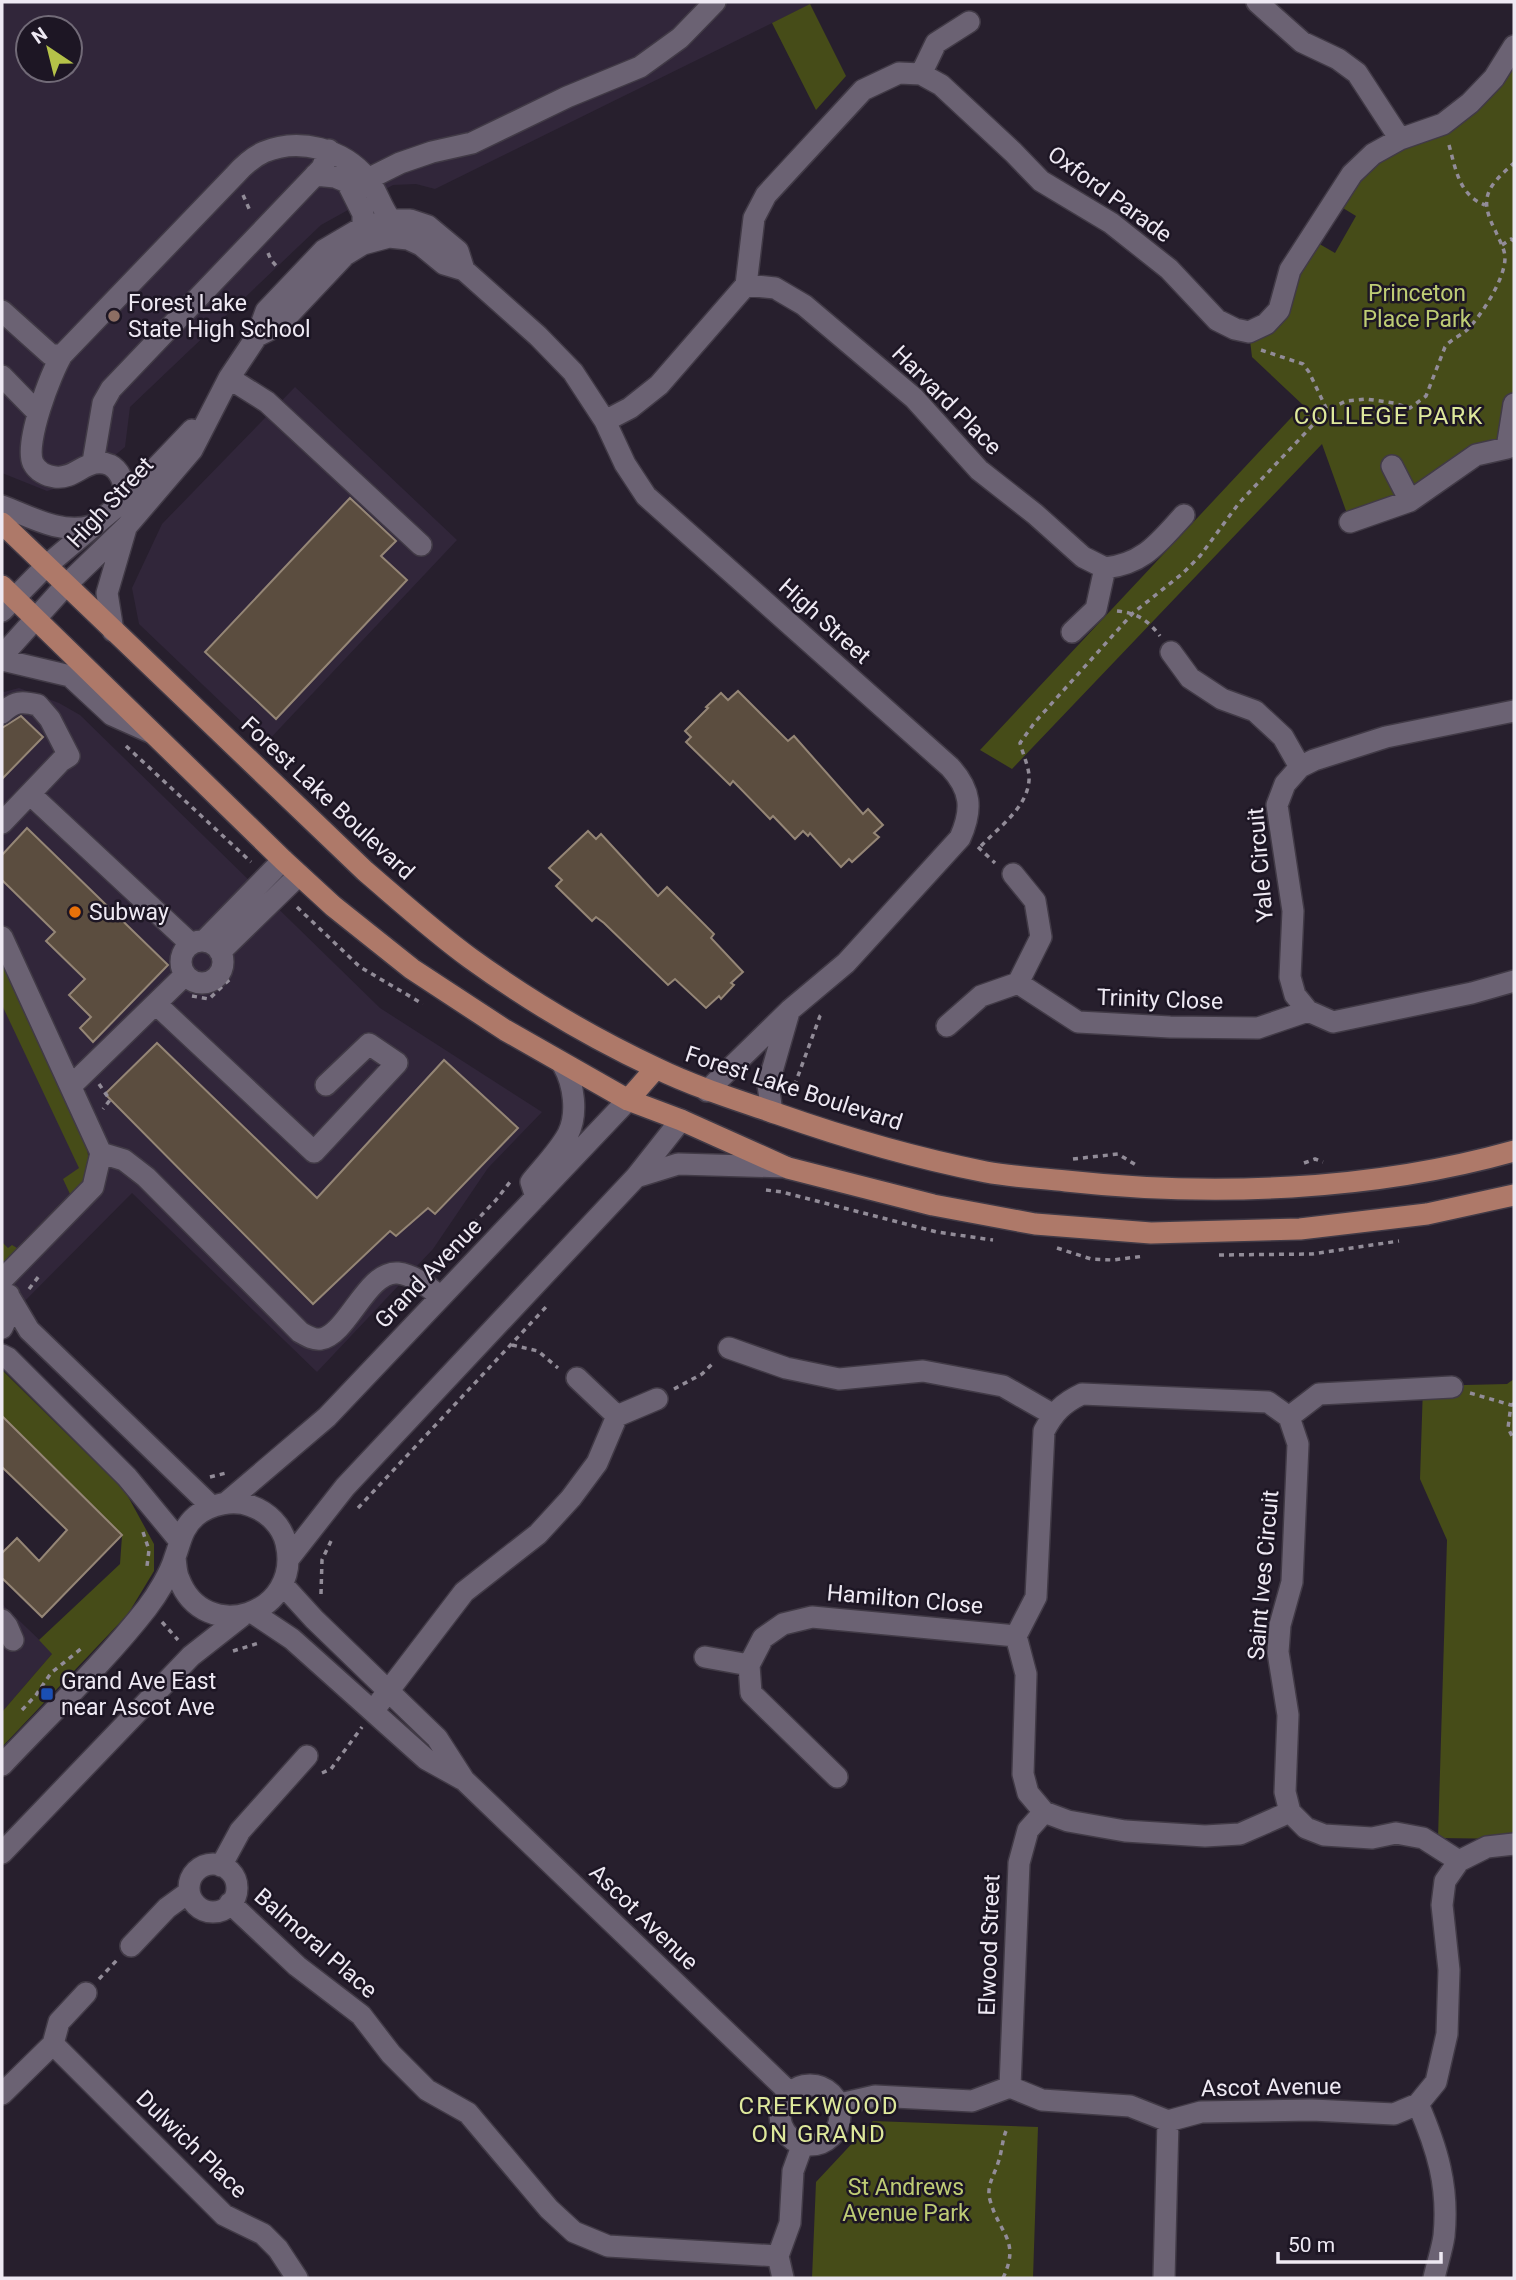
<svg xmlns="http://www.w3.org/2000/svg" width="1516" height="2280" viewBox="0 0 1516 2280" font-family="Roboto,sans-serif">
<rect width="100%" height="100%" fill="#271f2d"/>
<!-- built -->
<path fill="#31263a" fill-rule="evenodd" d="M2,2h813l-380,187 -19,-5 -23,1 -72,40 -191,182 -5,40 -40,33 -38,11 -45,-18zM28,28h42v42h-42z
M295,387l162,153 -192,204 -126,-120 -7,-36 30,-64z
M19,688l40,15 21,12 300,293 162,104 -54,56 -55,81 -116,123 -185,-179 -130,131v-634l2,2z
M2,1604l51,49 -51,59z"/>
<!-- green -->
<path fill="#464c18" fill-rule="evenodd" d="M810,4l36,72 -30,34 -44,-87z
M1514,46v358l-7,44 -157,74 -28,-78 -310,325 -32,-19 323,-345 -51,-48 -3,-25 17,-8 86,-150 91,-50zM1338,205l18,11 -21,37 -19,-11z
M2,963l84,180 4,24 -6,18 -76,76h-6v-19l6,6 4,-3 5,3 53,-54 -7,-15 16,-11 -77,-163z
M2,1370l123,121 29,53v27l-26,43 -126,133v-35l50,-58 -13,-14 81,-76 2,-28 -120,-120z
M1514,1379v460l-76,-1 9,-298 -27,-61 3,-93 84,-2z
M873,2121l165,6 -5,151h-221l4,-96z"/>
<!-- building -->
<path fill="#5b4d3f" stroke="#958676" stroke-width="2" d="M350,498l46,43 -15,15 26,24 -131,139 -71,-67z
M738,691l50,50 6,-5 69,78 5,-5 15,16 -9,8 5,4 -27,25 -3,-3 -8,8 -31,-34 -2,3 -5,-5 -8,8 -22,-23 -3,3 -37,-38 -3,4 -44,-43 5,-5 -6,-6 23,-23 -2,-1 15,-14 7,7z
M21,716l22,21 -41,42v-51z
M27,828l141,137 -75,77 -13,-14 11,-11 -22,-22 16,-16 -39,-38 9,-9 -53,-52v-25z
M588,831l8,8 5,-5 57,62 9,-9 47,47 -3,4 32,34 -12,11 3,2 -13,14 -2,-3 -13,12 -31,-29 -7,6 -64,-62 -8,-6 -4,4 -36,-35 6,-6 -13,-12z
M157,1043l160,155 127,-138 74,68 -83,86 -7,-6 -32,28 -6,-5 -77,73 -208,-210z
M2,1416l120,119 -80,82 -40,-39v-25l15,-15 22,23 28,-31 -65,-63z"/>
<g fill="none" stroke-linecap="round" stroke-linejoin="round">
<defs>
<path id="minor" d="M1257,2l45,40 36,17 19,14 43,66
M921,74l15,-31 33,-21
M315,175l20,2 12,5 16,32v13
M354,192l14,-13 32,-16 32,-11 40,-9 95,-46 73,-30 40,-29 35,-36
M746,285l29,3 29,17 110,93 65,72 56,44 48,43 22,11
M2,311l49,44h11
M257,336l22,-11 66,-70 18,-11 26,-7 19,2 13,6 23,19 20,6 74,66 35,36 32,49 20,43 21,32 304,271c21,23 23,42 10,71l-114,125 -56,47 -83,81
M2,376l36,37
M229,378l38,24 154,143
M605,421l25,-13 29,-23 87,-100 8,-67 12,-23 97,-105 36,-17 22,1 20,11 72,67 28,29 70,42 58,46 48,51 18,9 14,3 17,-8 13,-14 11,-40 62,-96 21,-20 27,-15 43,-15 27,-21 24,-25 20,-32
M93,462l10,-59 8,-14 211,-221 7,-18
M1392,466l18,35
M127,498c-3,-12 -5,-27 -17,-33 -22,-10 -34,15 -55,12 -9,-1 -18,-6 -22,-14 -9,-20 18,-90 29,-108l173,-180c8,-9 18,-18 29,-23 35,-15 79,-3 103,26 10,12 14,30 24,42
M2,506c27,10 59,29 89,20
M1350,522l60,-21 66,-46 31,-7 7,-44
M2,611l44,-45 81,-68 65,-68
M113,631l-6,-38 19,-65
M1072,632l24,-23 9,-41c39,-4 54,-26 79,-53
M1171,652l19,26 32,21 33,12 28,26 17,30
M2,656l63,-70 62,-60 65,-76 37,-72 28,-42 9,-25 58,-61 39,-23 28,-7h19l18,6 30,25 6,19
M2,660l68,16 42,39 38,17
M1514,711l-128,26 -72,23 -14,7 -15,17 -8,21 16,106 -3,66 5,18 13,16 25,11 139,-29 42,-12
M2,713c13,-12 20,-12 36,-8l12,14 19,37 -8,5 -59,62
M30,794l161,150
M2,937l99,216 -8,34 -91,93
M204,941l79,-81
M181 962a21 21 0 1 1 42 0a21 21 0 1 1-42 0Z
M220,952l79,-77
M1018,983l60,39 92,5 88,1 50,-17
M156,1004l158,148 83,-89 -28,-19 -43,41
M947,1026l34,-30 37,-13 23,-46 -6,-36 -22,-27
M71,1086l114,-111
M772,1112l-4,-27 21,-73
M101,1153l23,7 22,17 154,155c7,4 13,8 21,7 27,-5 46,-69 77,-66 17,2 30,14 43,24
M636,1177l42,-13 108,3
M536,1197l-5,-15c12,-15 28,-31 37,-48 10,-20 6,-50 -5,-69
M10,1298l19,32 182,176
M2,1328l8,-17 -1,-16
M729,1348l57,20 53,11 84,-8 80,15 49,28
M2,1355l6,3 119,119 52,63
M577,1378l40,38 40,-17
M1289,1417l30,-23 133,-7
M226,1503l101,-86 301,-317
M290,1557l55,-70 291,-310 45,-57
M283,1585l31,34 123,119 27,42 325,312
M253,1613l39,26 134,120 36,20
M2,1620l5,6 6,14
M705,1657l44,8
M373,1711l91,-119 74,-58 33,-36 26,-35 20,-47
M2,1765c47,-50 103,-103 145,-157 10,-13 23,-34 28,-51 6,-16 7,-29 21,-41 14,-12 38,-17 55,-10 17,6 31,20 35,37 17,72 -82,103 -107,36 -3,-6 -3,-14 -4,-21
M837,1777l-86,-84 -2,-28 14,-27 20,-14 29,-7 204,19
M1290,1812l-50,22 -35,2 -80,-5 -57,-10 -24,-9 -16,-19 -5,-19 3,-100 -10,-38 20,-39 8,-166c10,-19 19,-28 38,-37l186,8 21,15 9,27 -6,138 -12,43 -2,27 10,63 -3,77 5,20 16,16 18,7 48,3 24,-5 27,5 36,23
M2,1853l189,-197 51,-40
M189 1888a24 24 0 1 1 48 0a24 24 0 1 1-48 0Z
M221,1866l19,-35 67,-75
M230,1903l67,63 64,49 30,39 36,36 41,23 81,96 25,23 34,14 170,10
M131,1946l36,-38 22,-16
M53,2044l171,171 39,19 15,15 19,29
M780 2115a30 30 0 1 1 60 0a30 30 0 1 1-60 0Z
M1010,2087l9,-224 9,-33 16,-18
M2,2094l51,-50 6,-22 27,-29
M840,2104l35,-8 97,5 38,-14 32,13 88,6 38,15 33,-9 111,-2 82,4 24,-10
M783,2278l-5,-22 12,-33 3,-52 9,-25
M1164,2278l4,-157
M1434,2278c3,-14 8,-28 10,-42 5,-50 -7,-88 -26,-132l18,-22 11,-48 2,-64 -7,-65 3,-24 14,-20 28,-14 27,-3"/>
<path id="major" d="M2,523l363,348c35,30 68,60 105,87 58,42 122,80 186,110 39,19 81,32 122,46 68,24 137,44 208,58 26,5 54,6 80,9 146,16 306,10 448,-30
M2,586l281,274 50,46 79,63 93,61 123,70 53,20 107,48 145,37 102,19 116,9 149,-4 127,-15 87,-19
M628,1100l28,-32"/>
</defs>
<!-- minor casing -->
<use href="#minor" stroke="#413a46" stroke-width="24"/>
<!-- major casing -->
<use href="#major" stroke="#413a46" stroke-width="24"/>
<!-- path -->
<path stroke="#928c98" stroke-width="3.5" stroke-dasharray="5 5" stroke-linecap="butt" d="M1449,145c7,25 10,50 36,60
M243,195l8,18
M1502,245l9,-6 3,2
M268,253l3,7 8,9
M1261,350l42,14 6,8 18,38
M1117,611c20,2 31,9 43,25
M126,746l125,116
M981,846c19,-20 50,-41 48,-71 -1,-10 -6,-21 -9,-32l15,-21 98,-109 49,-39 18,-18 39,-53 88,-93 19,-9 20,-2 28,4 16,5 16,-12 19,-49c6,-8 15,-11 22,-17 14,-14 38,-51 38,-72 0,-9 -6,-18 -9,-26 -18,-34 -9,-45 18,-69
M978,847l17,16
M297,907l63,60 63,37
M192,996l17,3 21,-20 -4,-8
M99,1084l11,16 -7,9
M791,1095l29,-79 4,-4
M1073,1159l45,-5 18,11
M1304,1163l11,-4 8,3
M766,1190l16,2 155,40 56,8
M1057,1248l34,11 22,1 32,-4
M1219,1255l93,-1 87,-13
M432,1267l64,-67 14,-18
M29,1289l10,-13
M392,1315l15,-19
M512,1345l26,6 20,17
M674,1389l28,-15 12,-12
M1470,1393l41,12
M1514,1404l-3,1 -3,23 6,12
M210,1477l16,-4
M358,1508l188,-201
M143,1532l6,18 -2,16
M321,1594l1,-34 9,-19
M162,1622l16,18
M233,1651l26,-8
M22,1710l14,-15 15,-22 31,-25
M322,1773l9,-4 31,-42
M99,1979l19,-20
M1003,2278c18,-38 -4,-44 -13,-78 -4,-14 4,-24 8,-37 4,-11 4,-22 8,-32"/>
<!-- minor -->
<use href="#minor" stroke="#6b6273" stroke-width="21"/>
<!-- major -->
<use href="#major" stroke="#ae7969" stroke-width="21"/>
</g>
<!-- markers -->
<circle fill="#8d6e63" stroke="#1d1624" stroke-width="2.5" cx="114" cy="316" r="7"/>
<circle fill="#e8710a" stroke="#1d1624" stroke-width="2.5" cx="75" cy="912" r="7"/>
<rect fill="#1a4fb4" stroke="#1d1624" stroke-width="2.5" x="40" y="1687" width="14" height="14" rx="3.5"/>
<g text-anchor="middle" stroke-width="5" stroke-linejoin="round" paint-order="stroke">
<!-- street labels -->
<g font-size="23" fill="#eee9f3" stroke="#1d1624">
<text transform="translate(1110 194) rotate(36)" y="8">Oxford Parade</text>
<text transform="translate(947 400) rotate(45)" y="8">Harvard Place</text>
<text transform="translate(110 502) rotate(-47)" y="8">High Street</text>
<text transform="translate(825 621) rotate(42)" y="8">High Street</text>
<text transform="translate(328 798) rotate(43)" y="8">Forest Lake Boulevard</text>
<text transform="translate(1260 865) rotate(-95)" y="8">Yale Circuit</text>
<text transform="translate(1160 999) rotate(2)" y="8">Trinity Close</text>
<text transform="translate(794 1088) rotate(18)" y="8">Forest Lake Boulevard</text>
<text transform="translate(428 1273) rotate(-46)" y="8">Grand Avenue</text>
<text transform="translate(1263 1575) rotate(-85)" y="8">Saint Ives Circuit</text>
<text transform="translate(905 1599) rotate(5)" y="8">Hamilton Close</text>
<text transform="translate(644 1917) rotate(44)" y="8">Ascot Avenue</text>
<text transform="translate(316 1943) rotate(41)" y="8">Balmoral Place</text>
<text transform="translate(989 1945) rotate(-88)" y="8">Elwood Street</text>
<text transform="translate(1271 2087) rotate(-1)" y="8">Ascot Avenue</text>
<text transform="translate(192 2144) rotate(44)" y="8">Dulwich Place</text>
</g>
<!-- park labels -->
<g font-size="23" fill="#becc74" stroke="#1d1624">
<text x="1417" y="301">Princeton<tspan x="1417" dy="26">Place Park</tspan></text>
<text x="906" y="2195">St Andrews<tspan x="906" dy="26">Avenue Park</tspan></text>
</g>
<!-- poi labels -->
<g font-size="23" fill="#eee9f3" stroke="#1d1624" text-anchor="start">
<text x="128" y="311">Forest Lake<tspan x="128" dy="26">State High School</tspan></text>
<text x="89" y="920">Subway</text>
<text x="61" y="1689">Grand Ave East<tspan x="61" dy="26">near Ascot Ave</tspan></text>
</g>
<!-- neighbourhood labels -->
<g font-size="24" letter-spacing="2" fill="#dee89b" stroke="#1d1624">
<text x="1389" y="424">COLLEGE PARK</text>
<text x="819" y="2114">CREEKWOOD<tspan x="819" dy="28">ON GRAND</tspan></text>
</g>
</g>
<!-- border -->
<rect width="1516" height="2280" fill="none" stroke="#eee9f3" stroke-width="7"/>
<!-- north arrow -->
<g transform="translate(49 49) rotate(325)"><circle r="33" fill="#1d1624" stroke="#716a77" stroke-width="2"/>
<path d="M0-5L12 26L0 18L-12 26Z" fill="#b5c249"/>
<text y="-10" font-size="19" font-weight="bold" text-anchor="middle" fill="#eee9f3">N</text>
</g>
<!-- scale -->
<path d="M1278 2252v10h163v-10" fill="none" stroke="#eee9f3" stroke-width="3.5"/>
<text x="1288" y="2252" font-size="21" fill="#eee9f3" stroke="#1d1624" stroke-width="5" paint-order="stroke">50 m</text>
</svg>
